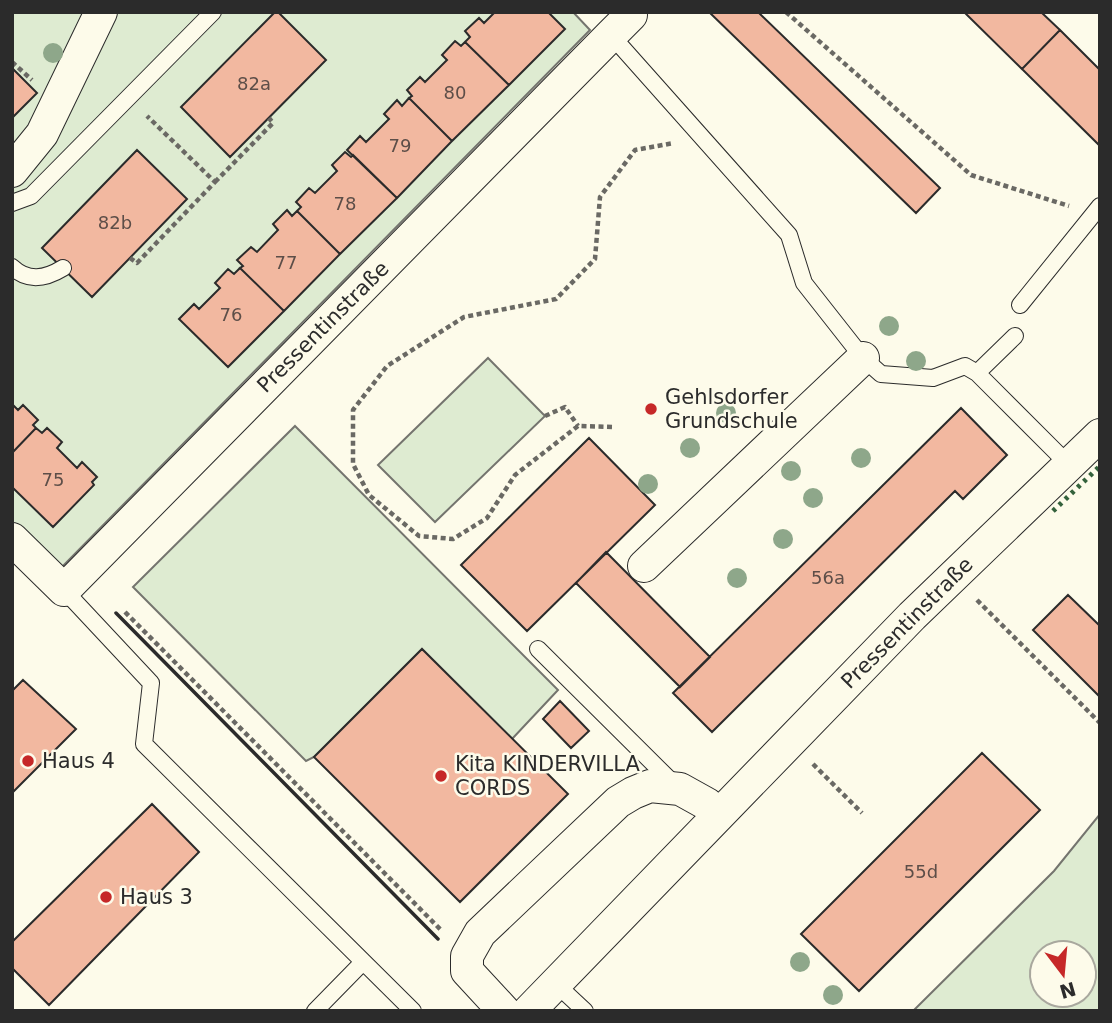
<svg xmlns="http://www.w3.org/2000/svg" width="1112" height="1023" viewBox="0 0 1112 1023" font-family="'DejaVu Sans',sans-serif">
<rect width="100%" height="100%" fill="#fdfbea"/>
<!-- green -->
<path fill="#deebd1" stroke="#74746e" stroke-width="2" fill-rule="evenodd" d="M12,12h561l17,18 -531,540 -47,-47z
M488,358l57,58 -110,106 -57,-57z
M295,426l263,264 -46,49 -90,-90 -108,108 -8,4 -173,-174z
M1100,814v197h-187l141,-140zM1084,953v42h-42v-42z"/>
<!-- building -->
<path fill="#f2b8a0" stroke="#2b2b2b" stroke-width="2" d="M275,12h3l48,48 -96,97 -49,-50z
M495,12h53l17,17 -56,56 -44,-43 5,-5 -5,-6 14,-13 5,5z
M709,12h49l182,176 -24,25z
M964,12h77l19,18 -38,39z
M1060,30l40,40v76l-78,-77z
M455,41l6,5 4,-4 44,43 -57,56 -43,-43 3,-2 -5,-6 13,-13 5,5 22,-22 -5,-5z
M12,68l25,25 -25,25z
M409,98l43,43 -55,57 -50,-48 13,-14 6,6 23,-23 -5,-5 13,-14 5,6z
M137,150l50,49 -95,98 -50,-49z
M345,152l6,5 2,-2 44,43 -57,56 -43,-43 4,-4 -5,-5 13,-14 6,5 22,-22 -5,-6z
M287,210l5,6 5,-5 43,43 -56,57 -44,-43 3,-2 -6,-6 14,-13 6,5 21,-22 -5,-6z
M240,268l44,43 -56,56 -49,-48 15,-15 5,5 21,-21 -5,-5 13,-14 6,5z
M12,404l6,6 5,-5 15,15 -5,5 3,3 -24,25z
M961,408l46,47 -44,44 -8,-8 -243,241 -39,-39z
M36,428l6,5 5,-5 15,14 -5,6 20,20 5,-6 15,15 -5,5 2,3 -41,42 -41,-40v-34z
M589,438l66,67 -128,126 -66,-66z
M606,552l104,105 -30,30 -104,-104z
M1068,595l32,31v71l-67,-67z
M422,649l146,145 -108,108 -146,-145z
M23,680l53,49 -64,64v-102z
M560,701l29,30 -18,17 -28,-29z
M982,753l58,57 -181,181 -58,-57z
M152,804l47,48 -150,153 -37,-37v-26z"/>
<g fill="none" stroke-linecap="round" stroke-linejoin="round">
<defs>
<path id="lane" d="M611,35l178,200 15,48 59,75 18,16 52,4 32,-12 12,7 92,92
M12,203l19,-7 182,-184
M12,267c16,15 33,12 51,1
M1020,305l80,-99
M977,373l38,-37
M64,590l87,93 -7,61 269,267
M538,649l137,136
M555,983l30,28
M315,1011l48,-49"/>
<path id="street" d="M12,171l30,-37 59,-122
M12,539l52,51 547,-555 20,-20 -3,-3
M644,566l219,-208
M504,1011l-37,-40v-15l13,-23 138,-131 15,-9 17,-7 30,3 27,15 11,10
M529,1011l383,-395 188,-181"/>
</defs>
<!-- lane casing -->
<use href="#lane" stroke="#2b2b2b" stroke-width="18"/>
<!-- street casing -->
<use href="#street" stroke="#2b2b2b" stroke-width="34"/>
<!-- path -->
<path stroke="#6a6964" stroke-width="4.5" stroke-dasharray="5 3.5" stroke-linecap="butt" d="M786,12l185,163 98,31
M12,62l20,18
M215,182l58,-59 -4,-5
M130,258l7,5 78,-81 -68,-66
M545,416l20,-9 13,19
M612,427l-34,-1 -63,49 -28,43 -34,21 -34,-3 -50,-41 -16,-31v-54l34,-44 77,-49 92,-18 39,-40 5,-62 35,-47 39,-7
M977,600l123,123
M125,612l317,319
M813,764l49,49"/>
<!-- lane -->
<use href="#lane" stroke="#fdfbea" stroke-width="16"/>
<!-- street -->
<use href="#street" stroke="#fdfbea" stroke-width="32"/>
<!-- hedge -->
<path stroke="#34623c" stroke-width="5" stroke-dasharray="3.5 5" stroke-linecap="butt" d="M1053,511l47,-45"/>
<!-- wall -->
<path stroke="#2b2b2b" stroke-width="3.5" d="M116,613l322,326"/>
</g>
<!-- trees -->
<g fill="#8ea78a">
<circle cx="53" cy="53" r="10"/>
<circle cx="889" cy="326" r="10"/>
<circle cx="916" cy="361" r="10"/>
<circle cx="726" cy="413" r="10"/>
<circle cx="690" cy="448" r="10"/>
<circle cx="861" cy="458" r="10"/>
<circle cx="791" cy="471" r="10"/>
<circle cx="648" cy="484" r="10"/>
<circle cx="813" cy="498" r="10"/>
<circle cx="783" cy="539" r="10"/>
<circle cx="737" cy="578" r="10"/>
<circle cx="800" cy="962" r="10"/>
<circle cx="833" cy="995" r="10"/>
</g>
<!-- markers -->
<g fill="#c62828" stroke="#fdfbea" stroke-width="2.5">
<circle cx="651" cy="409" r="7"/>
<circle cx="28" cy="761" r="7"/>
<circle cx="441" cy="776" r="7"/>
<circle cx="106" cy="897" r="7"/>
</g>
<g text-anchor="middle" stroke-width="5" stroke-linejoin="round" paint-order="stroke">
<!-- number labels -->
<g font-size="18" fill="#5d4e48">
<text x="254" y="90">82a</text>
<text x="455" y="99">80</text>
<text x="400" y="152">79</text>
<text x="345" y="210">78</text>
<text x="115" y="229">82b</text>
<text x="286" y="269">77</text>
<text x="231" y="321">76</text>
<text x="53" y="486">75</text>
<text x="828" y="584">56a</text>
<text x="921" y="878">55d</text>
</g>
<!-- street labels -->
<g font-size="21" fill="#2b2b2b" stroke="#fdfbea">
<text transform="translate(323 327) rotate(-45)" y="7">Pressentinstraße</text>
<text transform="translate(907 623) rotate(-45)" y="7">Pressentinstraße</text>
</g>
<!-- poi labels -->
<g font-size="21" fill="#2b2b2b" stroke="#fdfbea" text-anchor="start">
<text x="665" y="404">Gehlsdorfer<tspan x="665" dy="24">Grundschule</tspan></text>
<text x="42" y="768">Haus 4</text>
<text x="455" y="771">Kita KINDERVILLA<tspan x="455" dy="24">CORDS</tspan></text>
<text x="120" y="904">Haus 3</text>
</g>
</g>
<!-- border -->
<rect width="1112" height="1023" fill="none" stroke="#2b2b2b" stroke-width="28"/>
<!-- north arrow -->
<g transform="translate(1063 974) rotate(164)"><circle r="33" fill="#fdfbea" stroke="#a9a89e" stroke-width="2"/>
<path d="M0-5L12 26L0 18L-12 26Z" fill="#c62828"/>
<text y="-10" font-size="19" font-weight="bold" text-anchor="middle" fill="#2b2b2b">N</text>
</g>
</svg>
